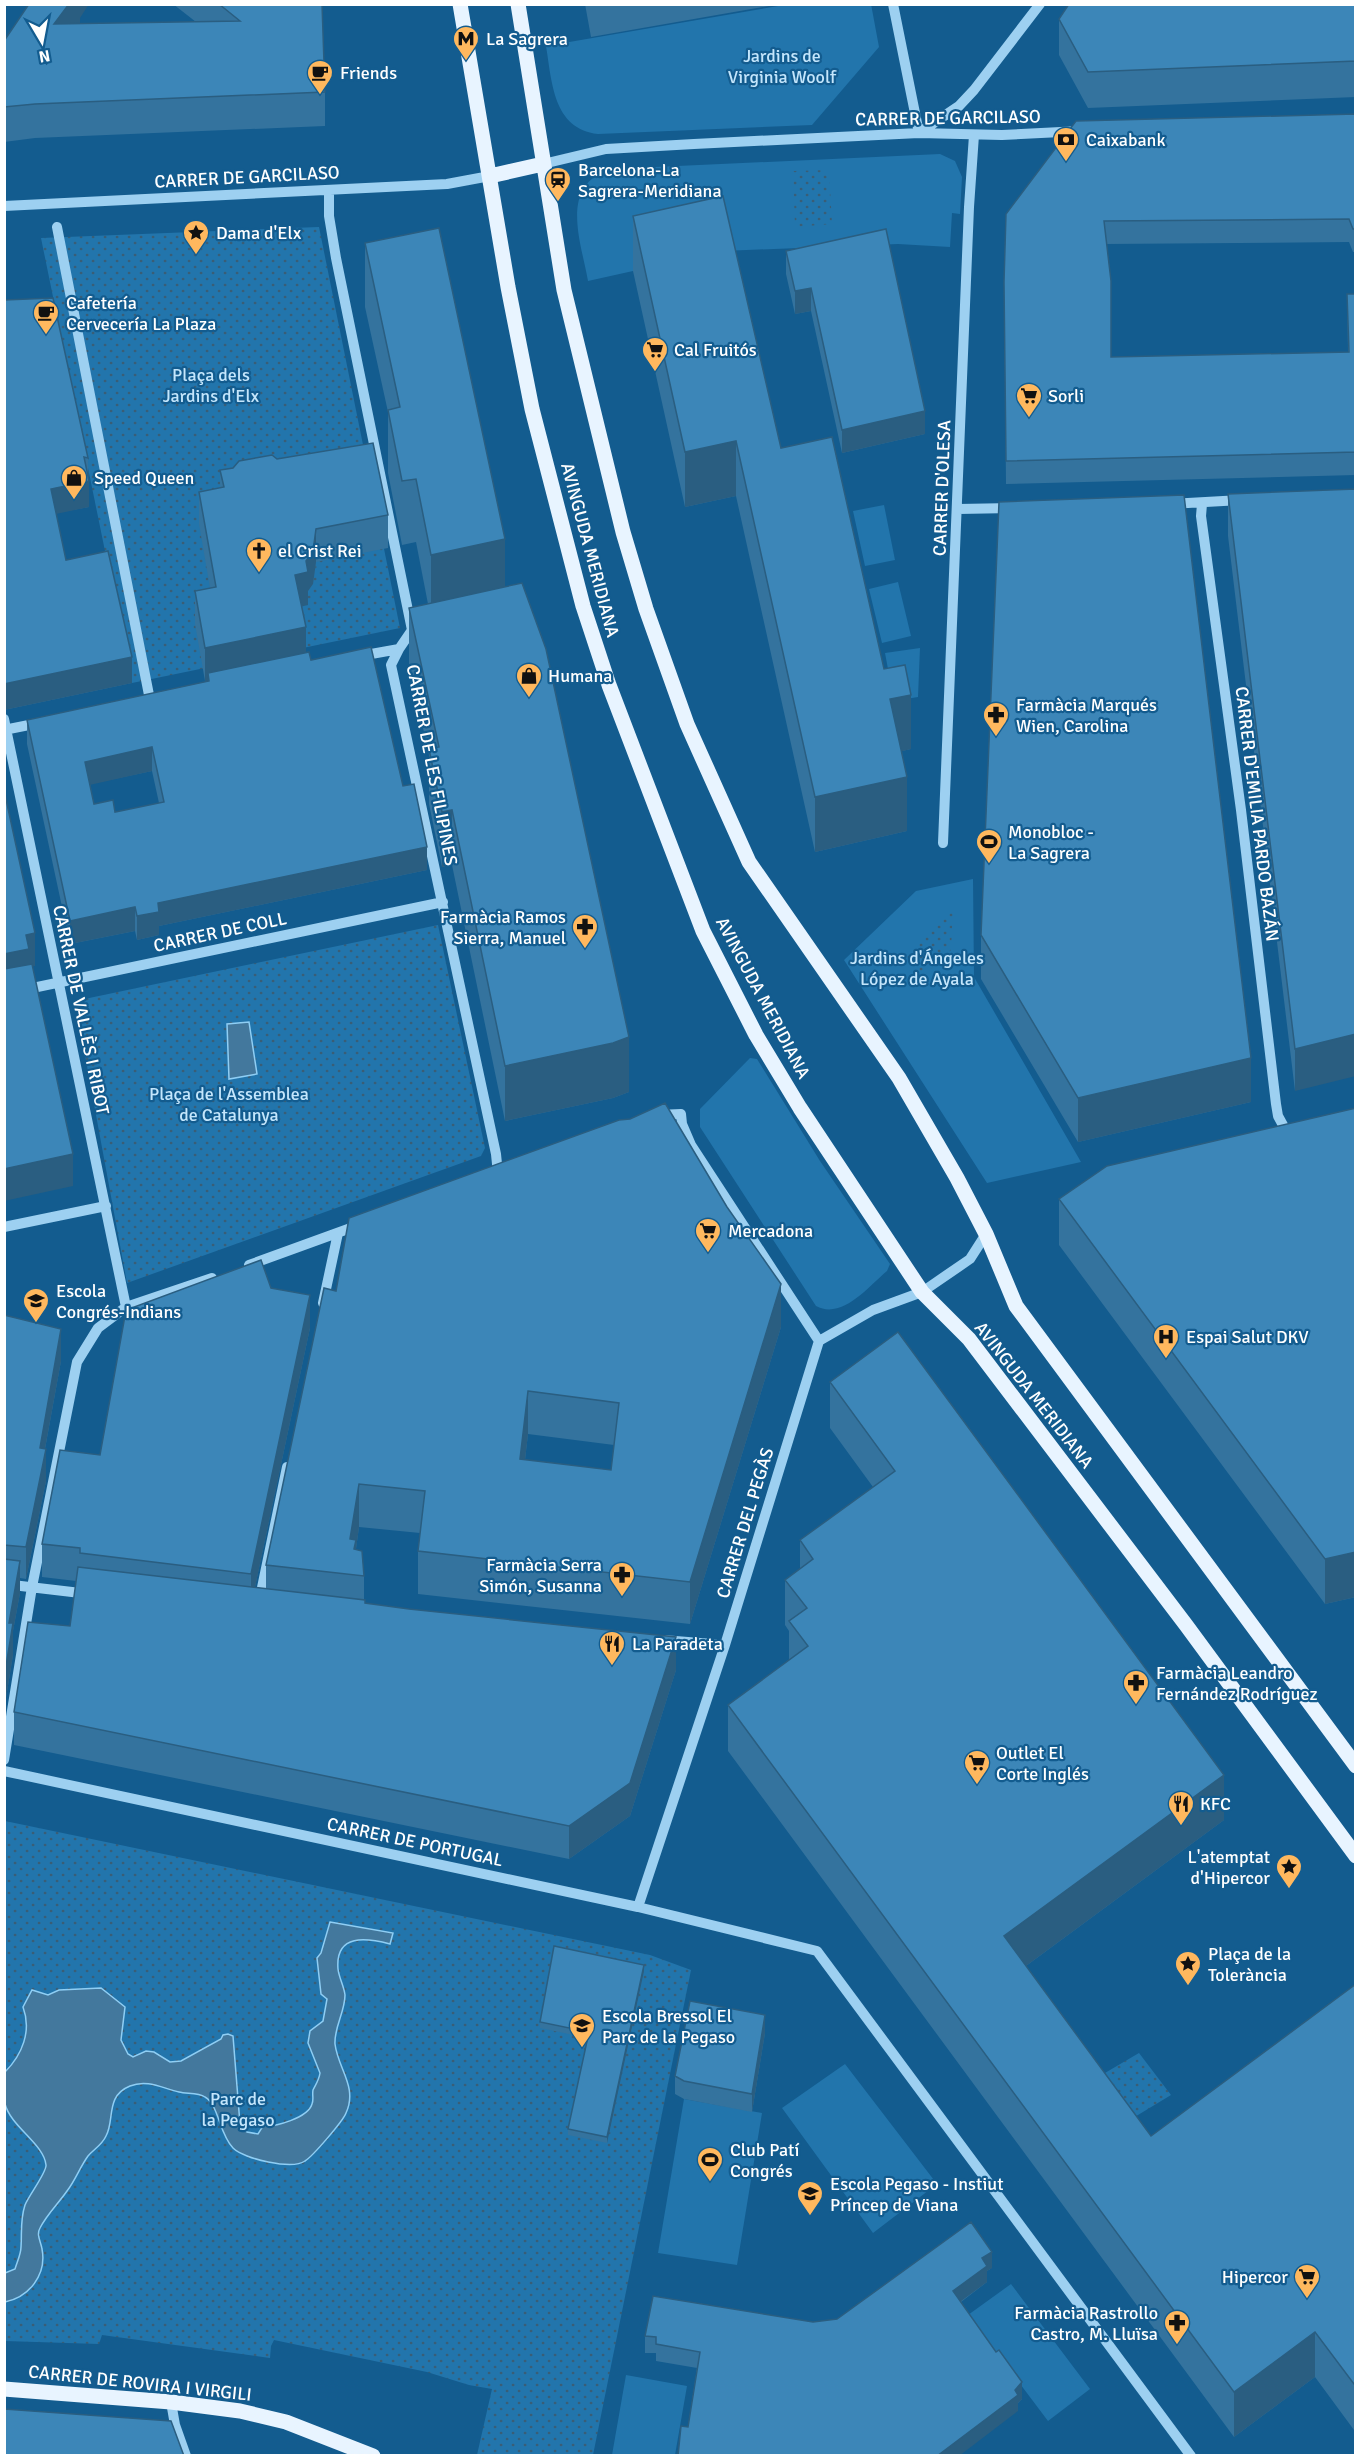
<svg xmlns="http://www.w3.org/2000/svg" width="1360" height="2460" viewBox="0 0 1360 2460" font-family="Signika,sans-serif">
<defs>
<pattern id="park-dots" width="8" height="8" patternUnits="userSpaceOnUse" patternTransform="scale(1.5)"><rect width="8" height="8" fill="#2275ac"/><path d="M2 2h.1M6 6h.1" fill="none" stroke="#395e77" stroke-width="1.8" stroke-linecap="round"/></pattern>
</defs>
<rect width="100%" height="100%" fill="#135c8f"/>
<!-- green -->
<path fill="#2275ac" d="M871,4l8,43 -67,78 -214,9c-45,-5 -46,-52 -52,-88l238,-41z
M940,154l15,7 7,16 -2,37 -8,-1 -2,34 -52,-3 -175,7 -135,30c-7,-40 -30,-97 24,-112z
M884,505l11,55 -30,6 -12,-55z
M898,582l13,54 -29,7 -13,-54z
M920,648l-2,49 -24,4 -9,-48z
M973,879l1,98 107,185 -94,21 -143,-223 72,-69z
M750,1058l7,1 63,102 70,103 -3,7c-19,16 -45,49 -71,35l-116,-179v-18z
M845,2064l92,120 -64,49 -91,-125z
M684,2099l78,14 -25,152 -79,-12z
M1011,2284l79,105 -42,32 -80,-106z
M626,2375l61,11 -12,69h-63z"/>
<!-- park -->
<path fill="url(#park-dots)" d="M829,170l3,54 -37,3 -2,-56z
M319,227l81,401 -268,55 -91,-445z
M953,907l-2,43 -29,28 -19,-24z
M438,925l47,223 -4,8 -354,127 -52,-282z
M5,1821l645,134 41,15 -98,485h-116l15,-66 -23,-4 -42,-13 -153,-32 -3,6 -1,12 -168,-23 -3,9 -94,-3z
M1139,2053l32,42 -38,23 -40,-38z"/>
<!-- water -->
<path fill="#43789d" stroke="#8fcef4" stroke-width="1.5" d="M249,1022l8,52 -28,5 -2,-55z
M330,1922l63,11 -3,11c-23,-6 -55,-11 -52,25 1,9 6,17 7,26 0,17 -11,32 -10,49 3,25 23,43 11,69 -3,8 -33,43 -41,48 -13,9 -61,-2 -72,-13 -14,-14 -14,-43 -28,-51 -7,-5 -18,-3 -26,-5 -17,-4 -32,-13 -49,-6 -25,10 -15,34 -24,50 -4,9 -12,13 -18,20 -8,11 -13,25 -21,35 -9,13 -20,23 -27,37 -4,7 1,14 2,21 5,26 -13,48 -37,53v-29l10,-4c2,-7 6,-15 6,-22 1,-15 -1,-27 4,-42 4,-10 22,-33 21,-40 -2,-21 -35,-38 -41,-61 -3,-9 -1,-23 0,-32 17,-17 27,-41 18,-65l9,-17 16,5 11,-5 42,-2 24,19 -4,33 7,14 5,3 13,-6 8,1 16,10 11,-1 40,-22 2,-4 5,-1 5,2 7,88 7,8 11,2 5,-8c12,1 45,-8 49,-22 2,-4 0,-9 1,-14 3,-6 6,-10 7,-17l-12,-30 2,-12 13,-10 4,-22 -6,-5 -4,-36 4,-5z"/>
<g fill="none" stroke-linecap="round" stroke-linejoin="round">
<!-- minor -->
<path stroke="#9dd0f1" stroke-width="10" d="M893,4l26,129
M919,133l40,-27 15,-16 66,-86
M543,164l63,-15 88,-5 225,-11 83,2 79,-4
M329,190v26l7,42 76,372 -13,19 -8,16 105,489 2,20
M4,206l443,-22 43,-8
M57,227l93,473
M1170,504l71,-4
M1202,504l-1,12 40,294 35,294 2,12 6,11
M958,509l55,-1
M360,656l39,-7
M4,719l122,588
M4,730l35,-7
M943,843l26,-636 5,-72
M4,994l439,-92
M658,1115l23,-1 1,10 9,21 128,196
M4,1227l102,-21
M249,1265l110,-40
M323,1303l15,-70
M4,1584l85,10
M259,1602l28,-135
M663,1640l62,5
M4,1760l28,-173 45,-225 21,-34 28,-21 86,-29
M4,1771l634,136 179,44 374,505
M638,1907l87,-262 94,-304 54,-31 49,-18 48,-33 16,-25
M171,2402l4,23 11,31"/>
<!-- major -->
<path stroke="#e8f4ff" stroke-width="15" d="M460,4l48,283 24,122 51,197 26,79 94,246 53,104 44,73 122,184 47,47 217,286 170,231
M518,4l46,286 59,242 23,77 41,115 62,138 150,216 58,100 29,56 30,72 340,460
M490,176l53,-12
M4,2389l167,13 69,9 46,11 87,34"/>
</g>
<!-- wall -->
<path fill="#34739e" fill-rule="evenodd" d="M173,4h149l3,88v34l-290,12 -31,4v-101l76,-23v6l116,-2z
M585,4h195l-189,33z
M1356,4v93l-268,11 -29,-53v-36z
M1356,114v138h-3l-4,-10 -243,2 5,113 237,-5 -1,-58h9v181l-350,9 -2,-202 2,-68z
M633,216l148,232 103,221 27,80 -9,2 5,80 -92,21 -79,-356 -51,11 -52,-236z
M365,243l140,344 124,505 -16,6 -108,23 -53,-256 -10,2 -13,-63v-49l-20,-91v-56l19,-4 -12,-62 -14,3 -14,-72v-61l-23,-105z
M786,251l139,183 -83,19 -31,-142 -16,3 -9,-40z
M4,300l84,158 1,49 -33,6 10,47 66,123 -128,27z
M277,459l111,56v33l-72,14 -3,22 -5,7v14l-6,1 4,46 5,8 92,126 24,84 -268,56v9l-22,5 -2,-9 -65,13 -43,-200v-24l181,-38v-1h-3l-10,-57v-33l15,-3 -11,-64v-32l21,-4v-18zM152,771l7,32 -44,9 -21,-8 -4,-20z
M1356,489l-61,602 -67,-555v-42z
M981,935l270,167 -173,40 -97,-163z
M1356,1108v489l-31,7 -266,-359v-46z
M271,1288l39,40 -55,259 11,2v-24l70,-274 445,36 -91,297 -272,-30v-43l2,-18 -61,-6 -3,22 8,27v24l1,3 311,67 -46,146 -61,43 -555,-114v-33l56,-86 6,-45 -34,-4v-33l58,-89zM528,1434l86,11 -3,25 -86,-10z
M4,1315l57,46 -16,88 1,32 -20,98 -6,-1v15l-7,38v24l-9,55z
M830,1382l394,438 -198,146 125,170 205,-152v445l-2,1 -39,-53 -81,60 -506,-686v-46l61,-45v-29l-4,-6v-45l15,-11v-29l73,-53 -43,-59z
M644,1971l-37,172 -39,-8v-6l20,-91 -48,-10v-6z
M765,2033l-13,79 -68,-13 -9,-5v-18z
M992,2268l-5,3v11l-26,20 61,97 -4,4v8l-330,16 9,-59 -41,-7v-8h-11v-17l168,-14 24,-3z"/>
<!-- shaded-wall -->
<path fill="#2a5e81" d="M69,4h20l-9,14v7l-26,-1z
M811,288v23l-16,3v-23z
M925,411v23l-83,19v-23z
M736,441v55l-51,11v-55z
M89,481v26l-38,8v-26z
M316,529v33l-3,22 -5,7v14l-13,3v-33l11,-14z
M505,539v63l-74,16v-63z
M306,627v33l-98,13v8h-3v-33z
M132,657v26l-128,27v-26z
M911,695v54l-21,5v-55z
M152,747v24l-67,15v-24z
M907,777v54l-92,21v-55z
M452,810v55l-10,2v-55z
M427,847v23l-268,56v9l-22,5v-24l21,-13z
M135,907v24l-65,13v-23z
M35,933v33l-6,1 -25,19v-32l22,-19z
M1356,1034v42l-61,15v-42z
M629,1037v55l-16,6 -108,23v-55z
M1251,1058v44l-173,40v-44z
M73,1154v32l-69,15v-32z
M781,1284v43l-91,297v-42z
M310,1295v33l-59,278v-32z
M61,1329v32l-17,93 2,-5v32l-20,98v-32l14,-99z
M528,1391v43l-8,68v-43z
M359,1484v43l-3,22v26l-6,-36z
M1356,1552v45l-31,7v-45z
M20,1561v32l-7,38v24l-9,55v-32l5,-55z
M676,1637v33l-46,146 -61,43v-33z
M1224,1775v45l-220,162v-46z
M644,1965v6l-37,172v-6z
M765,2015v18l-13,79v-18z
M992,2252v16l-5,3v11l-34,25v-16l29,-33z
M1315,2332v45l-81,60v-45z
M1022,2382v17l-4,4v8l-59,45h-22l78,-66z"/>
<!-- building -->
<path fill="#3c86b8" stroke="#2a5e81" stroke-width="1.5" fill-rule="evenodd" d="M29,4h40l-15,20 186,-3 -21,-17h103l3,88 -290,12 -31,3v-66z
M1069,4h287v57l-268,11 -29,-53z
M1356,114v115h-3l-4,-10 -245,2 7,60v76l238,-5 -2,-58h9v158l-350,9 -2,-179 2,-68 70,-93z
M723,196l58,252 51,-11 52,232 21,-4 6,30 -21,4 17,78 -92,20 -79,-356 -51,11 -52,-236z
M439,228l66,311 -74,16 -15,-76 -14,2 -14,-71 12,-3 -35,-164z
M886,229l39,182 -83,19 -31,-142 -16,3 -9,-40z
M53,298l35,160 -4,-1 5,24 -38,8 15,71 42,-9 24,106 -128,27v-384z
M373,443l15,72 -72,14 -3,22 -7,10 2,11 -13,3 11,52 -101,21 -10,-57 21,-4 -17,-95 25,-5 -4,-17 13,-2 6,-7 33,-6 5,4z
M1356,489v545l-61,15 -67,-555z
M1184,495l67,563 -173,40 -97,-163 18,-433z
M522,583l24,66 83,388 -16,6 -108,23 -53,-256 -10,2 -13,-63 10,-2 -30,-139z
M371,647l32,139 11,-2 13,63 -269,56 1,9 -22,4 -2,-9 -65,14 -43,-201 182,-39 -1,-8 101,-21 2,8zM152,747l12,55 -49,10 -2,-12 -19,4 -9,-42z
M4,790l31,143 -9,2 3,14 -25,5z
M32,964l41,190 -69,15v-200z
M665,1103l62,104 54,77 -91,298 -272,-31 7,-60 -66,-7 -9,55 6,1 -2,9 8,2 2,25 -98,-11 58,-277 12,3 13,-73 270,-98 11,-1zM528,1391l91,12 -8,67 -91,-11z
M1356,1108v444l-31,7 -266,-360 48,-33z
M261,1260l10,28 39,7 -59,279 -171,-21v-5l-38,-4 18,-94 40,5 26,-145z
M4,1315l57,14 -21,119 6,1 -20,98 -22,-2z
M898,1332l326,443 -220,161 147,200 205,-152v400h-2l-39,-52 -81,60 -506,-687 80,-59 -19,-25 18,-13 -22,-28 28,-21 -13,-19 95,-69 -65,-89z
M4,1559l16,2 -11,62h4l-9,55z
M78,1567l287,33v3l44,6 267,28 -46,146 -61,43 -555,-114 14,-90 42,4z
M554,1946l90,19 -37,172 -39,-8 21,-97 -49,-10z
M690,2001l75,14 -13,79 -68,-13 -9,-5z
M971,2222l21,30 -10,6 5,8 -34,25 43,61 3,-2 23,32 -7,8 3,5 -81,61h-259l3,-30 7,1 12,-75 -44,-8v-7l-11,-1 8,-40 160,26 24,-3z
M4,2409l167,12 13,35h-180z"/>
<!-- icons -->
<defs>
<symbol id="metro-pin" viewBox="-11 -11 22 30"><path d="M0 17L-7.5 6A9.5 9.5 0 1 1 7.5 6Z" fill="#ffb85e" stroke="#135c8f"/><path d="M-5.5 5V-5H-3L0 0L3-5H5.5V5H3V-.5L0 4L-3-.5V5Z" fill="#111"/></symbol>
<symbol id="cafe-pin" viewBox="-11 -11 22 30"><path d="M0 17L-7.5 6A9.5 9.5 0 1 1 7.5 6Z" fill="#ffb85e" stroke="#135c8f"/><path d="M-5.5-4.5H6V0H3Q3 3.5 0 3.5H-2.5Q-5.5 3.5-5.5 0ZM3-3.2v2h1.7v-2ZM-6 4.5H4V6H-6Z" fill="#111"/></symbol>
<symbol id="bank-pin" viewBox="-11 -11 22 30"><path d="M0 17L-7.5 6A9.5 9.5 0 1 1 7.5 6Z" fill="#ffb85e" stroke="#135c8f"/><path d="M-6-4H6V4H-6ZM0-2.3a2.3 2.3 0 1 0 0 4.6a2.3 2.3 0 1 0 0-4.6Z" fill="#111"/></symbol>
<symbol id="station-pin" viewBox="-11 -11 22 30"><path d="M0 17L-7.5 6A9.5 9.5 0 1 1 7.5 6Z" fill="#ffb85e" stroke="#135c8f"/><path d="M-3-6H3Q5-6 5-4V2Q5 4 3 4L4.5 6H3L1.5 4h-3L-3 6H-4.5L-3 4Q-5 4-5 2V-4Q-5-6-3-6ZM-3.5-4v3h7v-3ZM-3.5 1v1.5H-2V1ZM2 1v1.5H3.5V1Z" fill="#111"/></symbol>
<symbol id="sight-pin" viewBox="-11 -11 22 30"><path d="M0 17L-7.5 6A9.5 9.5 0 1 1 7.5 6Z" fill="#ffb85e" stroke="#135c8f"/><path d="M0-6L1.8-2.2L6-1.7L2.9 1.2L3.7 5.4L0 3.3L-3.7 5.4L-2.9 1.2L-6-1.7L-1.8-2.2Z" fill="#111"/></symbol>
<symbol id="supermarket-pin" viewBox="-11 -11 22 30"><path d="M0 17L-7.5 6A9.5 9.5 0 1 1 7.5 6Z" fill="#ffb85e" stroke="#135c8f"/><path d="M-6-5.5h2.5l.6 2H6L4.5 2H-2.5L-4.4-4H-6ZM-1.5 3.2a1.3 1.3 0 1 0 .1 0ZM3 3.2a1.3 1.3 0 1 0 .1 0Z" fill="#111"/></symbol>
<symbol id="shop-pin" viewBox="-11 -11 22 30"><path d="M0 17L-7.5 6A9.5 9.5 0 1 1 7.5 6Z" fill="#ffb85e" stroke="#135c8f"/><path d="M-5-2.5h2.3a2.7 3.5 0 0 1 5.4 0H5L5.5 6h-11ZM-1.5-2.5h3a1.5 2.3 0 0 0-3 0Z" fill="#111"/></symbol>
<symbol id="church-pin" viewBox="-11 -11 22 30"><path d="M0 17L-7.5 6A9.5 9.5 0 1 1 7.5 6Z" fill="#ffb85e" stroke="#135c8f"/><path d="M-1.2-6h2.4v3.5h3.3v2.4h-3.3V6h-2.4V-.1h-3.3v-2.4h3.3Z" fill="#111"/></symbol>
<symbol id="pharmacy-pin" viewBox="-11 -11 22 30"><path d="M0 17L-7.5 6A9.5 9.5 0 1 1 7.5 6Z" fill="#ffb85e" stroke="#135c8f"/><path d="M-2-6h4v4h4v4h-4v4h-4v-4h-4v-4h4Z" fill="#111"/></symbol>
<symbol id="stadium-pin" viewBox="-11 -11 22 30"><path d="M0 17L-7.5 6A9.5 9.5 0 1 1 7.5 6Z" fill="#ffb85e" stroke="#135c8f"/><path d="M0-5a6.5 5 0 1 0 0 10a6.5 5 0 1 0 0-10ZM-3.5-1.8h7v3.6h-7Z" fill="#111"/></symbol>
<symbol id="school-pin" viewBox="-11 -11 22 30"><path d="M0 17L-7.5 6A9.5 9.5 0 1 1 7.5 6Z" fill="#ffb85e" stroke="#135c8f"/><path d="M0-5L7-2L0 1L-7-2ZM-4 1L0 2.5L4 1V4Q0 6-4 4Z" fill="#111"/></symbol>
<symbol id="hospital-pin" viewBox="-11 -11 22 30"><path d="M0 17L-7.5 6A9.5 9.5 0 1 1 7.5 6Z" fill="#ffb85e" stroke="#135c8f"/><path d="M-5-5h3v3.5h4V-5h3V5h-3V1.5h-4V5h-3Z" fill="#111"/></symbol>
<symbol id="restaurant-pin" viewBox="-11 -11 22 30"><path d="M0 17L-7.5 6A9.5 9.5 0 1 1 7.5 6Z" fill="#ffb85e" stroke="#135c8f"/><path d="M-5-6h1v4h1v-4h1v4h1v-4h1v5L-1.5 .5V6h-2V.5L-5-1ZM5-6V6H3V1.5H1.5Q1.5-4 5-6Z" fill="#111"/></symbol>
</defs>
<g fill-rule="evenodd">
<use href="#metro-pin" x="451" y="24" width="30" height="40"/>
<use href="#cafe-pin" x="305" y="58" width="30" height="40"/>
<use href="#bank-pin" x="1051" y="125" width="30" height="40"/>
<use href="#station-pin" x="543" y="165" width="30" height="40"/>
<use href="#sight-pin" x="181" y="218" width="30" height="40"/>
<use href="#cafe-pin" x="31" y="298" width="30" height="40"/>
<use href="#supermarket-pin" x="640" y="335" width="30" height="40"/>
<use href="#supermarket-pin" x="1014" y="381" width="30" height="40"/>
<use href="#shop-pin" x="59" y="463" width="30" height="40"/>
<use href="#church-pin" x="244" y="536" width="30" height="40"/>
<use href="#shop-pin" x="514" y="661" width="30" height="40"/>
<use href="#pharmacy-pin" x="981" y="700" width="30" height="40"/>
<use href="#stadium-pin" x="974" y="827" width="30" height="40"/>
<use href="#pharmacy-pin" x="570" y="912" width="30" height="40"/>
<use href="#supermarket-pin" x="693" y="1216" width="30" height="40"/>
<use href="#school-pin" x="21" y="1286" width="30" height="40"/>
<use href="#hospital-pin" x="1151" y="1322" width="30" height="40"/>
<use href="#pharmacy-pin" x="607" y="1560" width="30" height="40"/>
<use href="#restaurant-pin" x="597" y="1629" width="30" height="40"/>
<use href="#pharmacy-pin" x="1121" y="1668" width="30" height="40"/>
<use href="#supermarket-pin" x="962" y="1748" width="30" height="40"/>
<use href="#restaurant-pin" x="1166" y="1789" width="30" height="40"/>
<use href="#sight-pin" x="1274" y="1852" width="30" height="40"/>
<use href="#sight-pin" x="1173" y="1949" width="30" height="40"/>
<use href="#school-pin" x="567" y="2011" width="30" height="40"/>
<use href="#stadium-pin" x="695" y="2145" width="30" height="40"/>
<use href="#school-pin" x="795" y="2179" width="30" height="40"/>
<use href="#supermarket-pin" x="1292" y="2262" width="30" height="40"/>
<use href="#pharmacy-pin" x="1162" y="2308" width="30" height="40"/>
</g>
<g text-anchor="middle" stroke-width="4.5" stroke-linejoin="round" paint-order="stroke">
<!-- poi labels -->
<g font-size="18" fill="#fff" stroke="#135c8f" text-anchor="start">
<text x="486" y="45">La Sagrera</text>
<text x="340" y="79">Friends</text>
<text x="1086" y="146">Caixabank</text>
<text x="578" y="176">Barcelona-La<tspan x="578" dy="21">Sagrera-Meridiana</tspan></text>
<text x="216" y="239">Dama d'Elx</text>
<text x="66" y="309">Cafetería<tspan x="66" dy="21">Cervecería La Plaza</tspan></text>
<text x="674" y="356">Cal Fruitós</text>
<text x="1048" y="402">Sorli</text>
<text x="94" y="484">Speed Queen</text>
<text x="278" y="557">el Crist Rei</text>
<text x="548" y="682">Humana</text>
<text x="1016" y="711">Farmàcia Marqués<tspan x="1016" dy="21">Wien, Carolina</tspan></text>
<text x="1008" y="838">Monobloc -<tspan x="1008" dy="21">La Sagrera</tspan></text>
<text x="566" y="923" text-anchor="end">Farmàcia Ramos<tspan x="566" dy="21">Sierra, Manuel</tspan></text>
<text x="728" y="1237">Mercadona</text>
<text x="56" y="1297">Escola<tspan x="56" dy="21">Congrés-Indians</tspan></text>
<text x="1186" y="1343">Espai Salut DKV</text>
<text x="602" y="1571" text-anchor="end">Farmàcia Serra<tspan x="602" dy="21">Simón, Susanna</tspan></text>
<text x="632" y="1650">La Paradeta</text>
<text x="1156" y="1679">Farmàcia Leandro<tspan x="1156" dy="21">Fernández Rodríguez</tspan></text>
<text x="996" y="1759">Outlet El<tspan x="996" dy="21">Corte Inglés</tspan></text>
<text x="1200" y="1810">KFC</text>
<text x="1270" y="1863" text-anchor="end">L'atemptat<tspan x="1270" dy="21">d'Hipercor</tspan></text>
<text x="1208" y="1960">Plaça de la<tspan x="1208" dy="21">Tolerància</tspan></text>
<text x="602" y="2022">Escola Bressol El<tspan x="602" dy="21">Parc de la Pegaso</tspan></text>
<text x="730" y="2156">Club Patí<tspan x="730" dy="21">Congrés</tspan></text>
<text x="830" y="2190">Escola Pegaso - Instiut<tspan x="830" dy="21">Príncep de Viana</tspan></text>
<text x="1288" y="2283" text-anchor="end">Hipercor</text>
<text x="1158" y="2319" text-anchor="end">Farmàcia Rastrollo<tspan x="1158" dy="21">Castro, M. Lluïsa</tspan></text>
</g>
<!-- park labels -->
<g font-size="18" fill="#c4e6fc" stroke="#135c8f">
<text x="782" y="62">Jardins de<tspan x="782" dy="21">Virginia Woolf</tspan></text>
<text x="211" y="381">Plaça dels<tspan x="211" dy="21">Jardins d'Elx</tspan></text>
<text x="917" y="964">Jardins d'Ángeles<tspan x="917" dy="21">López de Ayala</tspan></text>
<text x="229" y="1100">Plaça de l'Assemblea<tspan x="229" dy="21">de Catalunya</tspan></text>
<text x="238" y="2105">Parc de<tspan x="238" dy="21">la Pegaso</tspan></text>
</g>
<!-- street labels -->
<g font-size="18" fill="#fff" stroke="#135c8f">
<text transform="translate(948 118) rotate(-1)" y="6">CARRER DE GARCILASO</text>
<text transform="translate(247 177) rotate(-3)" y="6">CARRER DE GARCILASO</text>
<text transform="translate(942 488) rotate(-88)" y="6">CARRER D'OLESA</text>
<text transform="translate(590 550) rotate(75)" y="6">AVINGUDA MERIDIANA</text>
<text transform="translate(432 765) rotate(79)" y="6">CARRER DE LES FILIPINES</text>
<text transform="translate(1257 814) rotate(83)" y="6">CARRER D'EMILIA PARDO BAZÁN</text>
<text transform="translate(220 932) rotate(-12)" y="6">CARRER DE COLL</text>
<text transform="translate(763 998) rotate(62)" y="6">AVINGUDA MERIDIANA</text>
<text transform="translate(81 1010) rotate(78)" y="6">CARRER DE VALLÈS I RIBOT</text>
<text transform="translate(1034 1395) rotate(52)" y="6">AVINGUDA MERIDIANA</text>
<text transform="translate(745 1523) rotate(-73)" y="6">CARRER DEL PEGÀS</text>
<text transform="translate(415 1842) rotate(12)" y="6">CARRER DE PORTUGAL</text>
<text transform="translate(140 2383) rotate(6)" y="6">CARRER DE ROVIRA I VIRGILI</text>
</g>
</g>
<!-- border -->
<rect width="1360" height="2460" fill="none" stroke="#ffffff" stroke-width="12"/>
<!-- north arrow -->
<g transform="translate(42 42) rotate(170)" stroke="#135c8f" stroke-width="4.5" paint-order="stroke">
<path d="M0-4.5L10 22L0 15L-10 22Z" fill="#ffffff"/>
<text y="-9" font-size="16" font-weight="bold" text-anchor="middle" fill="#ffffff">N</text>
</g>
</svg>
